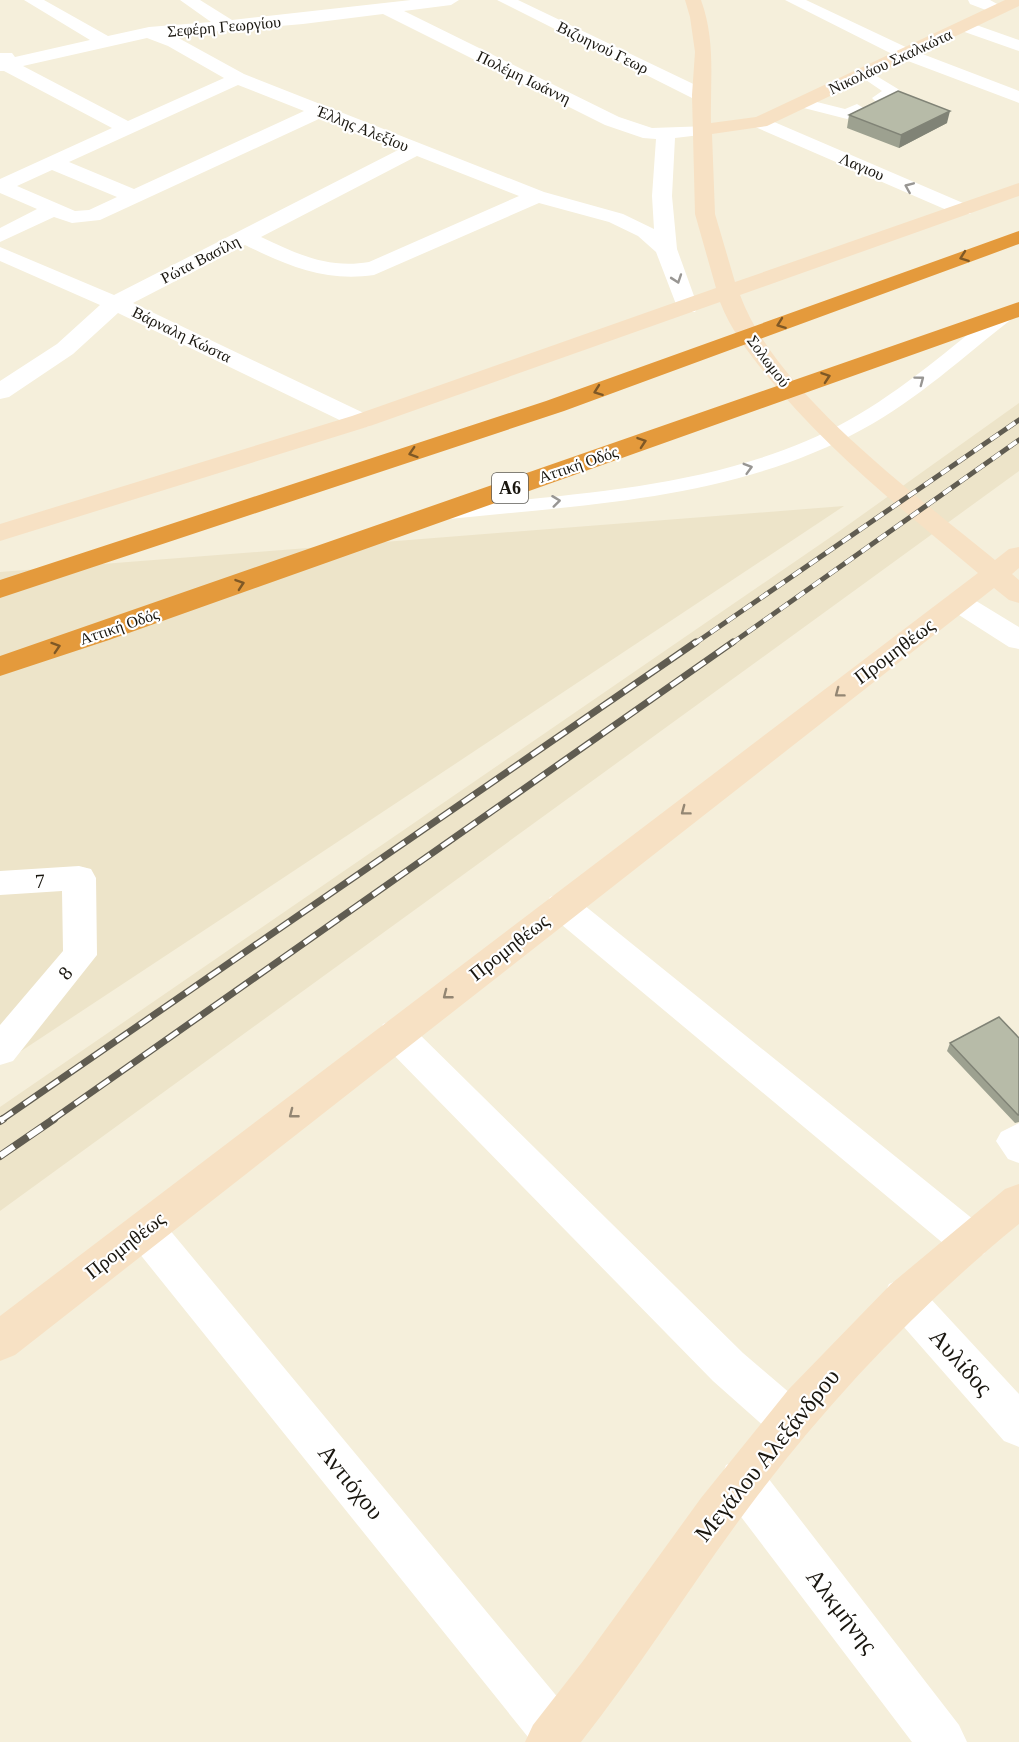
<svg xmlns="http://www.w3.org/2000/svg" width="1019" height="1742" viewBox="0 0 1019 1742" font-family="Georgia,serif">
<rect width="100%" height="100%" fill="#f5efdb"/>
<!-- built -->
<path fill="#ede4c9" d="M1019,403v68l-1019,740v-104l841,-577z
M844,506l-597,396 -247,163v-493z"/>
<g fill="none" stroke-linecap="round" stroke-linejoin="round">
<!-- lane -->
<path fill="#fff" fill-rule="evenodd" d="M865,69l33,20 3,3c-6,7 -18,11 -26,9l-3,-3 10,-7 -22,-15 -2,-3 2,-3z
M801,98l44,11 12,-5 8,5 -18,10 -51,-13 -3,-3 3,-3z
M1006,308l9,6 -2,4c-49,38 -96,82 -150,111 -128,71 -281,76 -424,91l-8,-1 -3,-5 3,-5 8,-1c138,-15 286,-19 410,-88 54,-30 102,-73 150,-110z
M1019,1123v40l-11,-4 -12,-18 5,-9z"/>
<!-- street -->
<path fill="#fff" fill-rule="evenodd" d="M24,0h20l64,36 41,-9 62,-5 -31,-22h20l32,20 179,-20h48l-8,5 -47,6 215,106 33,11 57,-2 3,4 -3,4 -34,4 -3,58 5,53 21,58 -3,5h-16l-23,-60 -18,-16 -29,-14 -70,-19 -165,72c-49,7 -86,-9 -129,-30l-112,58 237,113 3,5 -3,5 -9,2 -9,-2 -234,-113 -45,41 -64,43 -9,2v-18l57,-37 43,-39 -100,-44v-14l114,48 286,-146 -79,-31 -221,102 -28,3 -18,-6 -54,25v-14l37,-19 -37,-16v-14l112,-51 -108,-57h-4v-18h12l3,4 75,-17zM383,14l222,111 38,13 13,1 -4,57 2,33 -31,-15 -79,-22 -300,-118 -71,-39 130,-11zM147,38l21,8 56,32 -96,43 -105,-55zM238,85l66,26 -170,78 -65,-27zM417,156l102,40 -150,66c-41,7 -72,-8 -108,-25zM52,170l65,27 -28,13 -14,1 -58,-25z
M497,0h21l190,91 2,4 -2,4h-14z
M785,0h21l106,50 107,41v12l-119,-45z
M968,0h22l18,10 -9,5 -29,-11z
M965,21l54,19v11l-60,-21 -3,-4 3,-4z
M760,116l210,90 3,4 -3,4h-14l-203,-88 -3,-4z
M958,593l10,3 51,31v22l-10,-2 -61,-39 -4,-6 4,-6z
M79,866l12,3 5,9 1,77 -84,106 -13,4v-40l63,-74 -1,-60 -62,4v-24z
M562,893l12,4 410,331 6,13 -6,13 -14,5 -14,-5 -406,-339 -5,-9 5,-9z
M396,1019l13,5 334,329 62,53 7,15 -7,15 -15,6 -15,-6 -62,-55 -330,-337 -5,-10 5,-10z
M145,1212l14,5 415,500 8,17 -4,8h-46l-401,-499 -6,-13 6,-13z
M903,1278l14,6 102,110v53l-15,-6 -115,-131 -6,-13 6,-13z
M742,1459l16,6 201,260 8,17h-55l-186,-245 -6,-16 6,-16z"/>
<!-- secondary -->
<path fill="#f7e1c4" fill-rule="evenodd" d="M685,0h16c15,41 9,81 10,123l45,-6 249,-117h14v6l-252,120 -55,8 3,80 20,68 284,-99v13l-279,99c36,98 175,199 255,265l14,-11 10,-2v21l-7,6 7,6v23l-10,-3 -15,-12 -979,767 -15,6v-45l978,-743c-75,-63 -153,-124 -214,-201 -17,-21 -34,-44 -44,-70l-350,124 -370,115v-17l352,-108 364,-128 -21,-74 -3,-119 3,-43 -5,-35z
M1019,1184v40c-98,80 -184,170 -261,271 -61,80 -114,167 -177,247h-56l8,-17 50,-64 118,-163 88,-109 102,-105 114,-95z"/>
<!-- highway -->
<path fill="#e49a3c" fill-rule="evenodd" d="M1019,231v13l-455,167 -564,187v-18l546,-179z
M1019,302v15l-910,323 -109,36v-20z"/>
<defs>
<path id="rail-far2" d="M694,644l325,-224
M731,644l288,-204"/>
<path id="rail-far1" d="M1,1120l695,-478
M52,1120l681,-478"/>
<path id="rail" d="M0,1121l3,-2
M0,1156l54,-37"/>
</defs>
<!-- rail-far2 casing -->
<use href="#rail-far2" stroke="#605c51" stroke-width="5"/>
<!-- rail-far1 casing -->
<use href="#rail-far1" stroke="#605c51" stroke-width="7"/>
<!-- rail casing -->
<use href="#rail" stroke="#605c51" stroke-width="8"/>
<!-- rail-far2 -->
<use href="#rail-far2" stroke="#fff" stroke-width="4" stroke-dasharray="10" stroke-linecap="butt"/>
<!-- rail-far1 -->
<use href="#rail-far1" stroke="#fff" stroke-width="4.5" stroke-dasharray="14" stroke-linecap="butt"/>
<!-- rail -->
<use href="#rail" stroke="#fff" stroke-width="6" stroke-dasharray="17" stroke-linecap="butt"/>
</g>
<!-- wall -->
<path fill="#9da190" d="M849,115l98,8 -48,25 -52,-20z
M1019,1038v84l-4,1 -68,-72 3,-8z"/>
<!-- shaded-wall -->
<path fill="#808376" d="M950,111l-3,12 -48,25 2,-13z"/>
<!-- building -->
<path fill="#b7bba8" stroke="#808376" stroke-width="1.5" d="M898,91l52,20 -49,24 -52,-20z
M999,1017l20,21v77h-1l-68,-72z"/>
<!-- one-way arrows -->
<defs><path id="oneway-chevron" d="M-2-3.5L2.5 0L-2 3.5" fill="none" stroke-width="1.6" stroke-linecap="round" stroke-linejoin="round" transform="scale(1.5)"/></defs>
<g stroke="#989693">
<use href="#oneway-chevron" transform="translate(909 187) rotate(-157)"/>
<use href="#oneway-chevron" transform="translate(677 279) rotate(71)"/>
<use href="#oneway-chevron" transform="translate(920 380) rotate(-37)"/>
<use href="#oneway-chevron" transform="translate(748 468) rotate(-16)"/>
<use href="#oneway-chevron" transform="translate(556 501) rotate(-7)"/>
</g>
<g stroke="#7e5826">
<use href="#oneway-chevron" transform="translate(964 257) rotate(160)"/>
<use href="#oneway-chevron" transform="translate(781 324) rotate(160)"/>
<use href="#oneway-chevron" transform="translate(826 377) rotate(-19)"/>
<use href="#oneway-chevron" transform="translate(598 391) rotate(160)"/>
<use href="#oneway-chevron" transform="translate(642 442) rotate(-19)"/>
<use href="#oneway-chevron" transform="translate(413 453) rotate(162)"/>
<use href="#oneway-chevron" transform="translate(240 584) rotate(-19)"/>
<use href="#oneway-chevron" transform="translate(56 647) rotate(-18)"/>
</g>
<g stroke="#938673">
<use href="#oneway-chevron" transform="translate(839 693) rotate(143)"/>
<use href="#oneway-chevron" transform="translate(685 811) rotate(143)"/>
<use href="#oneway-chevron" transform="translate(447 995) rotate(142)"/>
<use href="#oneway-chevron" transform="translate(293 1114) rotate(142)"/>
</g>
<g text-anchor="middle" stroke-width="4.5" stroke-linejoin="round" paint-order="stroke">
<!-- far-street labels -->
<g font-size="16" fill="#19160f" stroke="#fff">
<text transform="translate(224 26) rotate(-5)" y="6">Σεφέρη Γεωργίου</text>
<text transform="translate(603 47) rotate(26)" y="6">Βιζυηνού Γεωρ</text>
<text transform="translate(890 61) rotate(-25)" y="6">Νικολάου Σκαλκώτα</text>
<text transform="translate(524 77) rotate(26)" y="6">Πολέμη Ιωάννη</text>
<text transform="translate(363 128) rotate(22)" y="6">Έλλης Αλεξίου</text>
<text transform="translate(862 166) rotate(23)" y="6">Λαγιου</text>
<text transform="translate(200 259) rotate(-27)" y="6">Ρώτα Βασίλη</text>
<text transform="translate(182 334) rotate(26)" y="6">Βάρναλη Κώστα</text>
<text transform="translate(769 361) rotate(53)" y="6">Σολωμού</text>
<text transform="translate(578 464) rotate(-19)" y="6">Αττική Οδός</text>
<text transform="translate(119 626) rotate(-19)" y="6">Αττική Οδός</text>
</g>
<!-- shield labels -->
<rect fill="#fff" stroke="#5e5c57" stroke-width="1.5" x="492" y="473" width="36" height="30" rx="4.5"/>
<g font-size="18" font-weight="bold" fill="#19160f">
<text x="510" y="494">Α6</text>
</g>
<!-- street labels -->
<g font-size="20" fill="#19160f" stroke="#fff">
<text transform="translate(894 651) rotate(-37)" y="7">Προμηθέως</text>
<text transform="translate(40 881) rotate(-4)" y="7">7</text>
<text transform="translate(509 947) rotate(-38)" y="7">Προμηθέως</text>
<text transform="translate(65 973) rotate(-50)" y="7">8</text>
<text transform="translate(125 1245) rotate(-38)" y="7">Προμηθέως</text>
</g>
<!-- near-street labels -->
<g font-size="24" fill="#19160f" stroke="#fff">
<text transform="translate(961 1362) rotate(48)" y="8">Αυλίδος</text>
<text transform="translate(767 1455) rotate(-51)" y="8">Μεγάλου Αλεξάνδρου</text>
<text transform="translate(351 1482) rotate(51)" y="8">Αντιόχου</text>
<text transform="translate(842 1611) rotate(52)" y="8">Αλκμήνης</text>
</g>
</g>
</svg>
